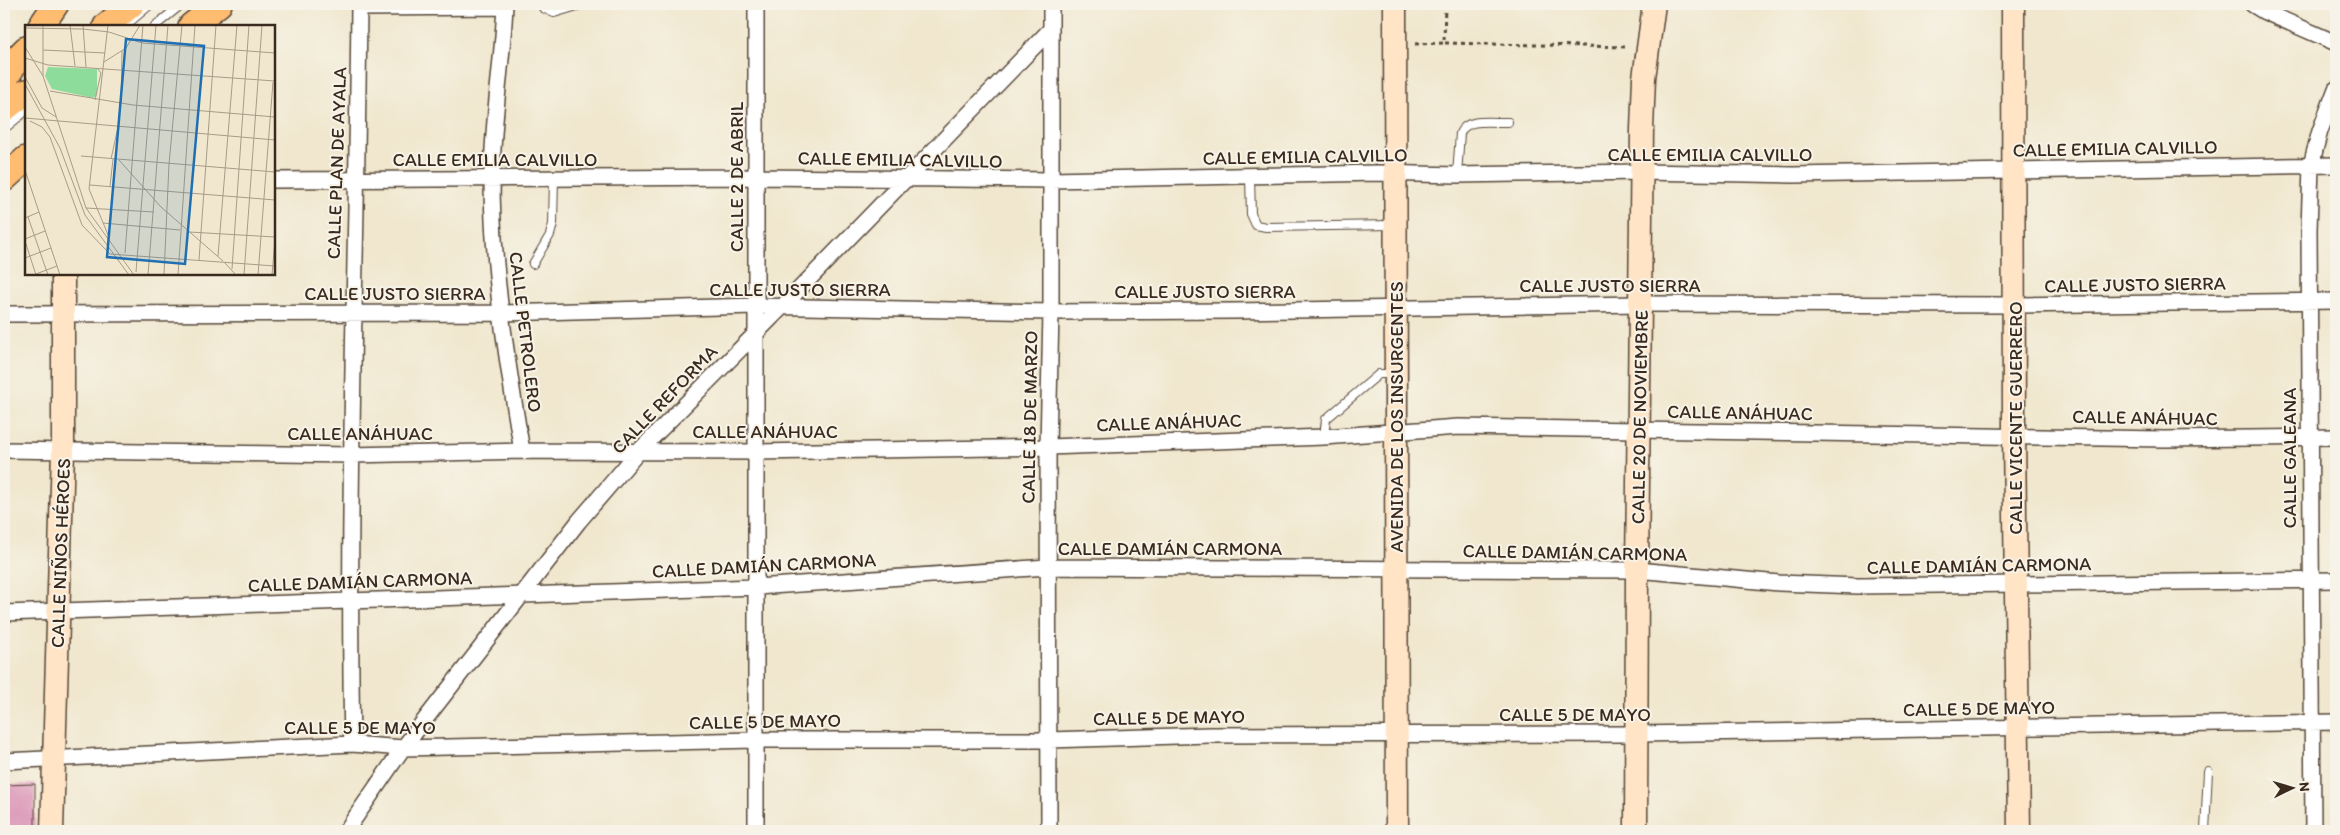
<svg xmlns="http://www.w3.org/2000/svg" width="2340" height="835" viewBox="0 0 2340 835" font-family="Itim,sans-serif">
<rect width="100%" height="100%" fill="#f7f3e8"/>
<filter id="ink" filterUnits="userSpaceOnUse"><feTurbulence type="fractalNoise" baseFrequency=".02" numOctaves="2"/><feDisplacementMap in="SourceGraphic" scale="10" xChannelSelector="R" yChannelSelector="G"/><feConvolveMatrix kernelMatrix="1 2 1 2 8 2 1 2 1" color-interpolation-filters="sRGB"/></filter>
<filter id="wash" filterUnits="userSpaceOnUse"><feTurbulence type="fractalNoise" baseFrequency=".0096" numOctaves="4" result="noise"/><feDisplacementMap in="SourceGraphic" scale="20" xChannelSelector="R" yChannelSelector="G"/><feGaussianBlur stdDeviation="1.12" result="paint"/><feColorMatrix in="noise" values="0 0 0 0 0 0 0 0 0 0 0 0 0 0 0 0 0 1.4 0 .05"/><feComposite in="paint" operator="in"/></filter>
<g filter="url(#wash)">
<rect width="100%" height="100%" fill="#f0e7ce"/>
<g id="blocks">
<!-- building -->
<path fill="#d98eb3" d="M35,784v47h-31v-46z"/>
</g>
</g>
<g filter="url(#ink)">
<use href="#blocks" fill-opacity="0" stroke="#564638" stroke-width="1"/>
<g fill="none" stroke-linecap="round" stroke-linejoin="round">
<defs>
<path id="lane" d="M541,4l2,4 11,5 30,-9
M125,26l26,-22
M155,26l27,-22
M4,129l22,-18
M1457,175l3,-42c7,-16 33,-10 48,-11
M1250,178l1,36 5,11 10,2 128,-2
M533,264l17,-29 3,-11 1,-46
M1324,437l2,-18 53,-45h16
M2205,831l3,-60"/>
<path id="street" d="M505,4c-2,58 -13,116 -13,175 0,91 15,182 30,272
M756,4v827
M2252,4l13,8 71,31
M359,8l146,-1
M274,180l482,-3 295,3 326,-7 80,2 185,-3 151,3 543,-10
M4,314l497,-1 254,-7 296,6 184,-1 406,-7 373,1 322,-4
M4,450l347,5 171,-4 234,1 292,-5 276,-10 134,-10 706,12 172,-2
M4,613l752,-26 292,-20 589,3 142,13 79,3 478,-6
M352,744c-5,-247 5,-493 7,-740
M4,761l348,-17 51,4 353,-8h293l161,-5 427,-1 699,-12
M346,831l57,-83 176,-227 60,-70 143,-144 269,-278
M1049,831l-1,-384 3,-135v-308
M2313,831l-4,-601 2,-65 9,-34 16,-42"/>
<path id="secondary" d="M1395,4l2,827
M2013,4l1,431 5,396
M52,831l11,-381v-176
M1636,831l1,-261 5,-441 2,-51 10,-74"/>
<path id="primary" d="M41,26l15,-22
M106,26l26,-22
M191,26l28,-22
M4,81l16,-26 6,-6
M4,109l22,-17
M4,179l22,-20"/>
</defs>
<!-- lane casing -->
<use href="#lane" stroke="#564638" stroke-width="10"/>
<!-- street casing -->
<use href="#street" stroke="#564638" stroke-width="18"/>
<!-- secondary casing -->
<use href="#secondary" stroke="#564638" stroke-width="25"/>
<!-- primary casing -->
<use href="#primary" stroke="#564638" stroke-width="28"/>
<!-- path -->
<path stroke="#564638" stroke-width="3" stroke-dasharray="4 4" stroke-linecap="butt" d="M1445,4l-1,39 185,4
M1415,44l29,-1"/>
<!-- lane -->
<use href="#lane" stroke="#fff" stroke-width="8"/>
<!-- street -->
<use href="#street" stroke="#fff" stroke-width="15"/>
<!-- secondary -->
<use href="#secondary" stroke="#ffe4c6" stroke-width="22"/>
<!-- primary -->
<use href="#primary" stroke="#febc70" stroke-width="25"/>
</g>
</g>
<g text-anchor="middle" stroke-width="4" stroke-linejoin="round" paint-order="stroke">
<!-- street labels -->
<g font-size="19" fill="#3b2a1e" stroke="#f7f3e8">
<text transform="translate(2115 148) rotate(-1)" y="7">CALLE EMILIA CALVILLO</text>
<text x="1710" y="161">CALLE EMILIA CALVILLO</text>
<text transform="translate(1305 156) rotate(-1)" y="7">CALLE EMILIA CALVILLO</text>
<text x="495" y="166">CALLE EMILIA CALVILLO</text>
<text transform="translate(900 159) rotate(1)" y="7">CALLE EMILIA CALVILLO</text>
<text transform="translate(336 163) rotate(-88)" y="7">CALLE PLAN DE AYALA</text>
<text transform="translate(736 177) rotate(-90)" y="7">CALLE 2 DE ABRIL</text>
<text transform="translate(2135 284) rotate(-1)" y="7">CALLE JUSTO SIERRA</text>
<text x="1610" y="292">CALLE JUSTO SIERRA</text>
<text x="800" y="296">CALLE JUSTO SIERRA</text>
<text x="1205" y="298">CALLE JUSTO SIERRA</text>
<text x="395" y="300">CALLE JUSTO SIERRA</text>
<text transform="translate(526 332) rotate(83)" y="7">CALLE PETROLERO</text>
<text transform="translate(664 399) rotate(-46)" y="7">CALLE REFORMA</text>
<text transform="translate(1740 412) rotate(1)" y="7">CALLE ANÁHUAC</text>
<text transform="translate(1029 417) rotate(-89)" y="7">CALLE 18 DE MARZO</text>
<text transform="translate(1396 417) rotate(-90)" y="7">AVENIDA DE LOS INSURGENTES</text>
<text transform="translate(1639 417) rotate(-89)" y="7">CALLE 20 DE NOVIEMBRE</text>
<text transform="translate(2145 417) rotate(1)" y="7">CALLE ANÁHUAC</text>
<text transform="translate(2015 418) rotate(-90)" y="7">CALLE VICENTE GUERRERO</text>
<text transform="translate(1169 422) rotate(-2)" y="7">CALLE ANÁHUAC</text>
<text x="765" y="438">CALLE ANÁHUAC</text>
<text x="360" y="440">CALLE ANÁHUAC</text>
<text transform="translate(2289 458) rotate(-90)" y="7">CALLE GALEANA</text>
<text x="1170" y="555">CALLE DAMIÁN CARMONA</text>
<text transform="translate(1575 552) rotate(1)" y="7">CALLE DAMIÁN CARMONA</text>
<text transform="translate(60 553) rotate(-88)" y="7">CALLE NIÑOS HÉROES</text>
<text transform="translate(764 565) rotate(-3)" y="7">CALLE DAMIÁN CARMONA</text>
<text transform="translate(1979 565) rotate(-1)" y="7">CALLE DAMIÁN CARMONA</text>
<text transform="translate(360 581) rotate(-2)" y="7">CALLE DAMIÁN CARMONA</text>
<text transform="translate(1979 708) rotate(-1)" y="7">CALLE 5 DE MAYO</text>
<text x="1575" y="721">CALLE 5 DE MAYO</text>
<text transform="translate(1169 717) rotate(-1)" y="7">CALLE 5 DE MAYO</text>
<text transform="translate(765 721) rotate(-1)" y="7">CALLE 5 DE MAYO</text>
<text x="360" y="734">CALLE 5 DE MAYO</text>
</g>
</g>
<!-- overview -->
<g transform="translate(25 25)">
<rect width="250" height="250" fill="#f0e7ce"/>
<path d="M23,42l49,2v26l-4,3 -41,-9 -7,-13z" fill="#8ddc9b"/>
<path fill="none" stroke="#a89b88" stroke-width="1" d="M18,0v51M45,0l5,41M58,0l3,42M83,0l-19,164 20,48M0,3l58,1 26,3 33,11 133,10M0,22l18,29 43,132 48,67M18,25l62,3M0,33l23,7 227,16M79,37l22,-14 14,-23M0,52l17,31 14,9M0,59l35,64 25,67 44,60M25,66l83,14 142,12M70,75l6,-27 -4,-5M96,78l1,-52M0,93l250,22M5,96l12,6 8,10 32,88 28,29 165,12M56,131l194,16M86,134l7,-32M94,135l42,47 62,54M0,145l35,105M65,160l185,15M85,161l3,-27M61,183l68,4M3,192l20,58M0,193l14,-6M78,198l77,7M164,207l86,5M0,214l20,-8M0,216l11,34M100,228l18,-228M193,231l19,-231M0,233l26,-10M174,235l17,-235M199,237l12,13M207,244l17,-244M111,247l20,-247M11,249l21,-8M123,250l20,-250M139,250l5,-111 13,-139M153,250l17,-250M219,250l18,-250M233,250l15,-193M247,250l3,-36"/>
<path fill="#1f6fb2" fill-opacity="0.15" stroke="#1f6fb2" stroke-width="2.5" d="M101,14l78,7 -19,218 -78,-7z"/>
<rect width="250" height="250" fill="none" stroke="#3b2a1e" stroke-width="2.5"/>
</g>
<!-- margin -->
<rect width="2340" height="835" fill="none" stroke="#f7f3e8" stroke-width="20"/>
<!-- north arrow -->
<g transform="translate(2292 788) rotate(85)" stroke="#f7f3e8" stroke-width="4" paint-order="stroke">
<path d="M0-4L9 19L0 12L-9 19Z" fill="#3b2a1e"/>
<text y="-8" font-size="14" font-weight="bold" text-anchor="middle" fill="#3b2a1e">N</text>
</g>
</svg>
